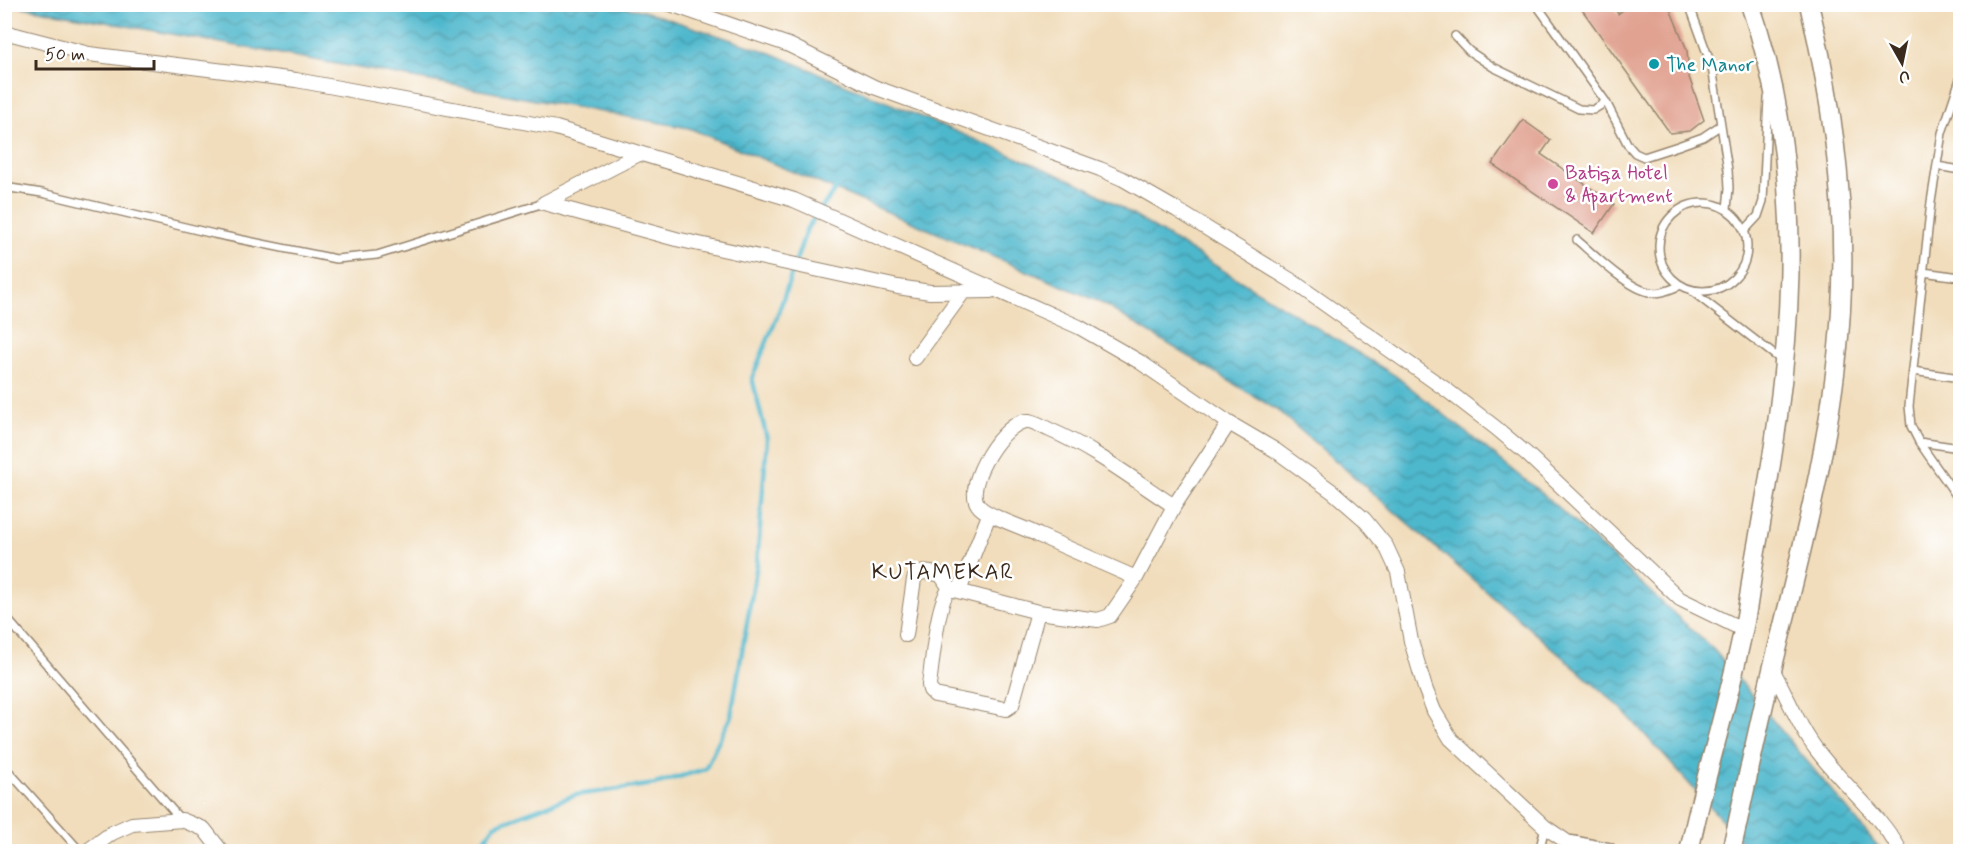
<svg xmlns="http://www.w3.org/2000/svg" width="1965" height="856" viewBox="0 0 1965 856" font-family="Mynerve,sans-serif">
<defs>
<pattern id="water-waves" width="16" height="10" patternUnits="userSpaceOnUse" patternTransform="scale(1.5)"><rect width="16" height="10" fill="#4eb7cc"/><path d="M0 5q4-4 8 0t8 0" fill="none" stroke="#4295a5"/></pattern>
</defs>
<rect width="100%" height="100%" fill="#fff"/>
<filter id="ink" filterUnits="userSpaceOnUse"><feTurbulence type="fractalNoise" baseFrequency=".0167" numOctaves="2"/><feDisplacementMap in="SourceGraphic" scale="12" xChannelSelector="R" yChannelSelector="G"/><feConvolveMatrix kernelMatrix="1 2 1 2 8 2 1 2 1" color-interpolation-filters="sRGB"/></filter>
<filter id="wash" filterUnits="userSpaceOnUse"><feTurbulence type="fractalNoise" baseFrequency=".008" numOctaves="4" result="noise"/><feDisplacementMap in="SourceGraphic" scale="24" xChannelSelector="R" yChannelSelector="G"/><feGaussianBlur stdDeviation="1.35" result="paint"/><feColorMatrix in="noise" values="0 0 0 0 0 0 0 0 0 0 0 0 0 0 0 0 0 1.4 0 .05"/><feComposite in="paint" operator="in"/></filter>
<g filter="url(#wash)">
<rect width="100%" height="100%" fill="#f1ddbc"/>
<!-- water -->
<path fill="url(#water-waves)" stroke="#447075" stroke-width="1.5" d="M12,5h594l35,5 130,43 316,134 309,189 147,118 171,156 168,201h-132l-130,-144 -343,-297 -179,-109 -409,-173z"/>
<g fill="none" stroke-linecap="round" stroke-linejoin="round">
<!-- stream -->
<path stroke="#4eb7cc" stroke-width="4.5" d="M476,852l19,-27 80,-30 80,-11 50,-15 26,-53 26,-152 10,-125 -15,-61 25,-61 30,-89 31,-42"/>
</g>
<g id="blocks">
<!-- building -->
<path fill="#e1a291" d="M1578,4h34l6,10 13,-10h37l19,46 2,27 15,43 -14,11 -20,2z
M1523,120l28,20 -10,14 73,50 -20,29 -102,-69z"/>
</g>
</g>
<g filter="url(#ink)">
<use href="#blocks" fill-opacity="0" stroke="#96846d" stroke-width="1.5"/>
<g fill="none" stroke-linecap="round" stroke-linejoin="round">
<defs>
<path id="lane" d="M1536,4l70,98 22,43 7,8 9,4 34,-11 25,-9 18,-12
M1689,4l23,63 16,103 1,18 -2,21
M1455,36l14,15 24,16 86,42 14,1 13,-8
M1960,79l-18,54 -11,69 -22,204 2,20 8,16 41,59
M1937,166l23,4
M4,187l38,6 172,41 122,25 41,-4 167,-52
M1659 247a44 44 0 1 1 88 0a44 44 0 1 1-88 0Z
M1745,230l13,-14 5,-15 5,-103
M1577,240c17,15 51,48 72,52 11,3 22,-3 32,-7
M1923,272l37,5
M1693,292l88,68
M1913,371l47,7
M1919,442l41,6
M4,615l177,205
M4,766l77,86
M1539,852l6,-25"/>
<path id="street" d="M670,4l119,41 85,42 226,82 23,10 54,31 115,71 156,110 48,37 32,27 152,144 64,31
M4,32l85,22 207,26 260,48 238,72 285,127 61,35 89,61 46,27 58,42 31,27 22,27 12,26 13,69 14,47 9,23 17,28 94,88 34,23
M544,203l132,36 222,48 32,5 61,-1
M544,203l95,-49
M915,358l49,-67
M1136,578l-98,-43c-14,-8 -53,-19 -60,-30 -15,-20 27,-87 51,-84 7,1 14,6 21,9 44,19 84,50 124,76
M950,589c-13,10 -18,77 -21,96l1,5 5,5 71,14 6,-4 26,-93
M959,591l30,-76
M906,635l8,-56c6,-11 16,-6 27,-4l9,14 88,23 60,8 12,-4 26,-38 38,-72 55,-83
M1772,669c16,28 27,59 47,84 26,34 61,61 82,99
M86,852l26,-19 20,-9 50,-4 22,9 18,23"/>
<path id="secondary" d="M1572,845l36,7
M1689,852c15,-74 39,-147 54,-221 6,-26 8,-53 13,-80 34,-183 57,-366 -6,-547
M1731,852c14,-62 27,-125 42,-186 29,-117 61,-236 68,-356 6,-103 -8,-206 -32,-306"/>
</defs>
<!-- lane casing -->
<use href="#lane" stroke="#96846d" stroke-width="10"/>
<!-- street casing -->
<use href="#street" stroke="#96846d" stroke-width="16"/>
<!-- secondary casing -->
<use href="#secondary" stroke="#96846d" stroke-width="21"/>
<!-- lane -->
<use href="#lane" stroke="#fff" stroke-width="7"/>
<!-- street -->
<use href="#street" stroke="#fff" stroke-width="14"/>
<!-- secondary -->
<use href="#secondary" stroke="#fff" stroke-width="18"/>
</g>
</g>
<!-- markers -->
<circle fill="#0f9aa8" stroke="#fff" stroke-width="2" cx="1654" cy="64" r="6"/>
<circle fill="#d1479c" stroke="#fff" stroke-width="2" cx="1553" cy="184" r="6"/>
<g text-anchor="middle" stroke-width="5" stroke-linejoin="round" paint-order="stroke">
<!-- culture labels -->
<g font-size="20" fill="#0d838f" stroke="#fff" text-anchor="start">
<text x="1666" y="71">The Manor</text>
</g>
<!-- hotel labels -->
<g font-size="20" fill="#b23c85" stroke="#fff" text-anchor="start">
<text x="1565" y="179">Batiqa Hotel<tspan x="1565" dy="23">&amp; Apartment</tspan></text>
</g>
<!-- quarter labels -->
<g font-size="22" letter-spacing="1.5" fill="#3b2a1e" stroke="#fff">
<text x="943" y="579">KUTAMEKAR</text>
</g>
</g>
<!-- margin -->
<rect width="1965" height="856" fill="none" stroke="#fff" stroke-width="24"/>
<!-- north arrow -->
<g transform="translate(1902 63) rotate(171)" stroke="#ffffff" stroke-width="4.5" paint-order="stroke">
<path d="M0-4.5L10 22L0 15L-10 22Z" fill="#3b2a1e"/>
<text y="-9" font-size="16" font-weight="bold" text-anchor="middle" fill="#3b2a1e">U</text>
</g>
<!-- scale -->
<path d="M36 60v9h118v-9" fill="none" stroke="#3b2a1e" stroke-width="3"/>
<text x="45" y="60" font-size="18" fill="#3b2a1e" stroke="#ffffff" stroke-width="4.5" paint-order="stroke">50 m</text>
</svg>
